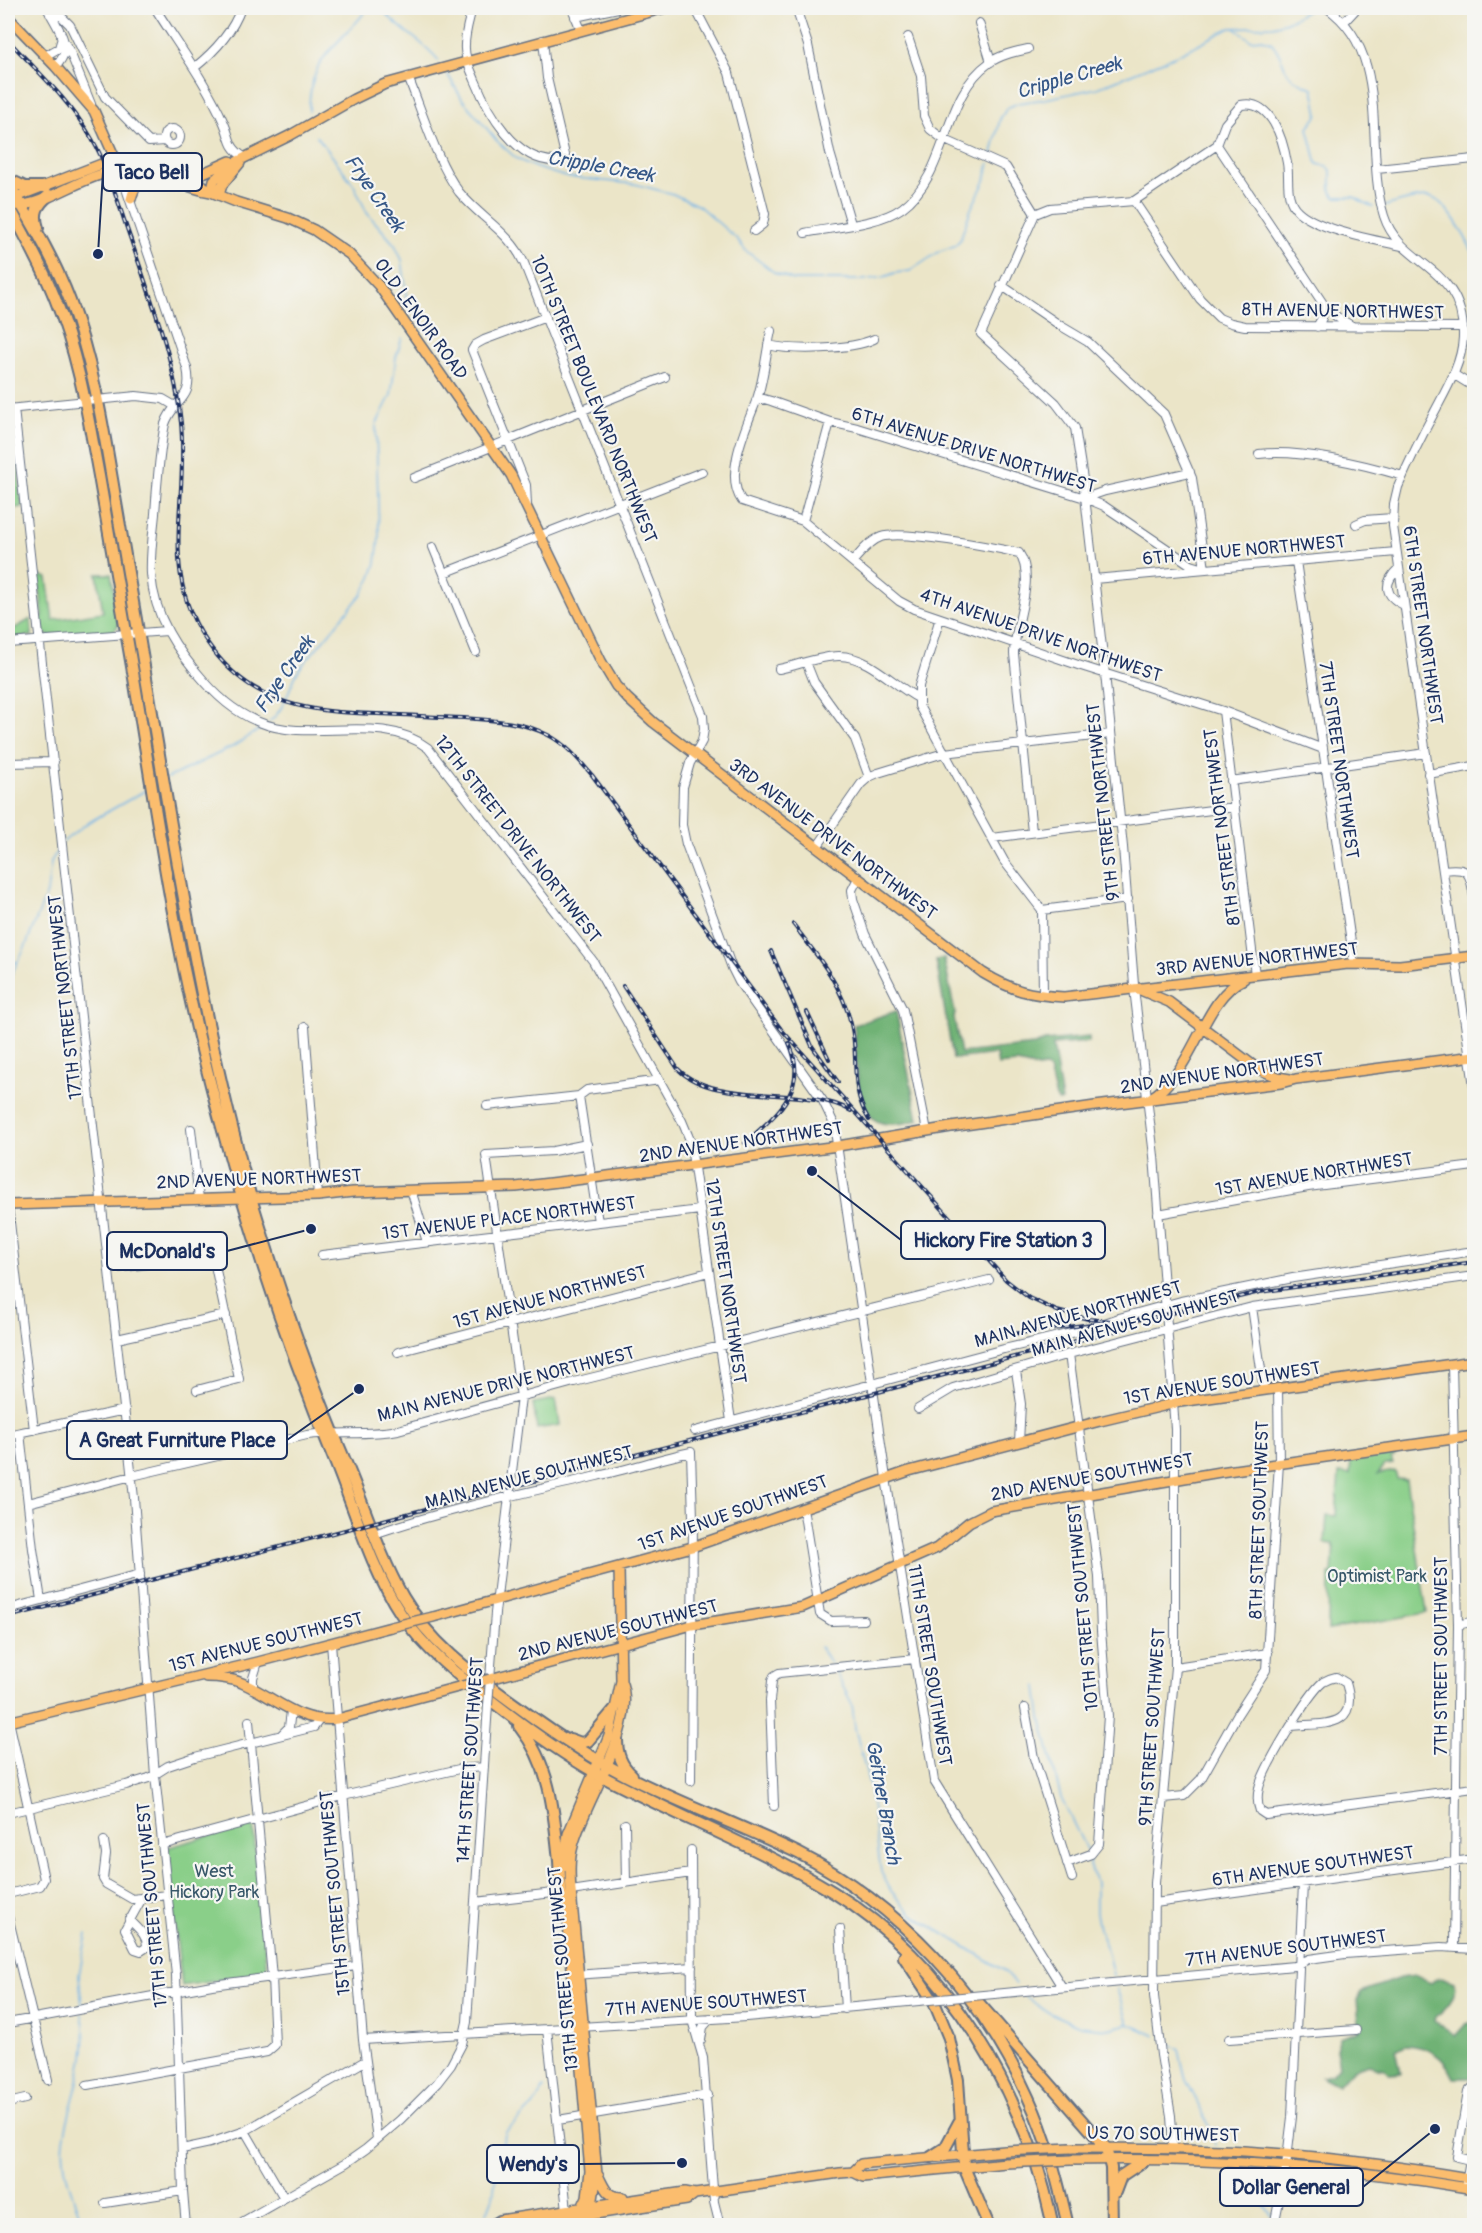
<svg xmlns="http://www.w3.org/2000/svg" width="1482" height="2233" viewBox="0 0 1482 2233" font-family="Pangolin,sans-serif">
<rect width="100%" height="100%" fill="#f6f6f2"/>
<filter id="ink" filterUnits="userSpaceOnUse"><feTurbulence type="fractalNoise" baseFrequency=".0167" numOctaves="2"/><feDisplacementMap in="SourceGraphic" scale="12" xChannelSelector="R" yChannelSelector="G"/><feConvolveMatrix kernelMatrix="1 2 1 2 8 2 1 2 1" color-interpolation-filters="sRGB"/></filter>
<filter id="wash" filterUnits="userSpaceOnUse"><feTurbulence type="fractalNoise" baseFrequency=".008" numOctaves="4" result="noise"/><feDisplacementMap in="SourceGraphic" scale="24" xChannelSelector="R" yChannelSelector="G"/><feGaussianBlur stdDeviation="1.35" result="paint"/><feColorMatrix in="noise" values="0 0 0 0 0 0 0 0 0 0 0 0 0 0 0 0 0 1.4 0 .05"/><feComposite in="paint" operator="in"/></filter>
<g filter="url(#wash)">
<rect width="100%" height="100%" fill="#ebe5c8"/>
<!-- green -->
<path fill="#8acf89" stroke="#527f74" stroke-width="1.5" d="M12,412l10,95 -14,2v-96z
M97,574h14l8,50 -5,7 -65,5 -5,-3 -4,-14 3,-3 -4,-35 1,-6 7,3 6,42 50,-8z
M31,619l1,17 -24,2v-6z
M556,1399l4,26 -23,4 -4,-26z
M1395,1451v5l-4,2 2,6 -8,1 -7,9 17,-3 2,8 9,1 21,133 -99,17 1,-56h3l2,-30 -9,-1 2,-28 9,1 3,-43 11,1 1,-17z
M253,1823l14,150 -85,13 -16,-138z"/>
<!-- forest -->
<path fill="#6fb275" stroke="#45706a" stroke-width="1.5" d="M944,958l11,55 -1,5 7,35 73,-8 11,-4 44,-4v5l-36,3 9,56 -3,1 -3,-4 -7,-28 -4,-3 -7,1 -21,-5 -19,2 -2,-11 -43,5 -17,-99z
M896,1011l22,109c-12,3 -24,6 -36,3 -31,-8 -24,-74 -28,-98z
M1416,1976l14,6c7,-6 16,-4 24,0 3,16 -7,26 -19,35l-1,4 21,15 11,-12 8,-2v56h-20c-10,-22 -25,-32 -49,-33l-9,5 5,23 -12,1 -4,-5 -8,-1 -8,-4 -16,5 -15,16 -17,-9 11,-2 7,-8 -3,-17 4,-12 20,-7 -7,-4 6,-3 -2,-23 4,-8 39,-14z"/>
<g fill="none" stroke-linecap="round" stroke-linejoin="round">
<!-- stream -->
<path stroke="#72b4e7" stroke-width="1.5" d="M381,8c16,21 42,32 58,53
M1236,29l15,11 12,-1 9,4c19,25 5,32 41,45l5,27 -10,13 9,36 10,2 4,4v22l4,5h19l19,10
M448,75l14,24 22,26 13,16 20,18 20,9 29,9 69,7 38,10 26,12 39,34 8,11 29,22 19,7h70l20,-3 11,-4 15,-2 30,-20 14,-5 6,-6 11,-31 14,-28 4,-18
M309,111c0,-58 30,-63 59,-103
M317,136l37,49 13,28 28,32 7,15 4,29v17
M991,158l9,-39 7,-11 11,-5 27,-4 52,-11 78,-32 55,-28 43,-2 14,-4 25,-14
M1386,206c13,-4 28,-9 42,-9 18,1 39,43 46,58
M269,722c18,-14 19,-36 31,-54l62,-74 9,-16 5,-15 3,-25 -3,-113 15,-30 5,-38 6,-19
M168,778l66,-32 29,-19
M64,841l22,-17 62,-35
M8,963l9,-1
M8,991l3,-16 13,-25 23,-57 4,-31 8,-15
M820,1647l11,17
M835,1671l17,33 3,24 15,60 11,84 10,19 22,24 90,55 13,14
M1037,1686l4,32 20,80 26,53
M1088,1859l8,24v30l3,16 8,21 6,25
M1117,1989l11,34
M1025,1996l19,14 36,16 28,3 20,-5 27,11
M82,2006l-3,-31 8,-41
M82,2014c10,42 -12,85 -18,126 -4,29 11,59 19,86
M1162,2038l17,12 7,30 21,41 9,24
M1230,2167l42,48
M487,2213l6,-16 6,-43 7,-22 27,-26 11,-18"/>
</g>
</g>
<g filter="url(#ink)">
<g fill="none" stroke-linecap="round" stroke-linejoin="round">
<defs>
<path id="minor" d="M47,8c6,11 18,28 18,41 0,7 -6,13 -9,18
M155,8c23,37 51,74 69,115 7,16 4,24 20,34
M472,8c-3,13 -8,27 -7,41 0,11 6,21 10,31 13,32 41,83 82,81l8,-6 -18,-77 -4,-38
M572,8l9,22
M695,8l34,65 36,141 -2,10 -9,7
M796,8l12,37 22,108 21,71
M1327,8c67,47 36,141 57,208 16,51 81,49 79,121 -1,27 -17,53 -29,76 -13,24 -25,49 -36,74l-4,17 -1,22 81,560
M50,14l11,2 9,9 35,72 44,45 16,-1
M575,17l43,-9
M1344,22l13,-14
M979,23l12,39
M61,37l9,15 21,52
M908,37l13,39 3,40 6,13 13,10 63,28 29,47
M45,56l14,-8 3,-10
M194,68c20,-16 39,-37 47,-60
M408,77c14,34 29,86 51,115 21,26 51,40 65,71l179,453 1,13 -2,12 -12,22 -7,24 -1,38 4,19 46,124 7,14 84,119 11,23 52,354 48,303 128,206
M164 137a8 8 0 1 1 16 0a8 8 0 1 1-16 0Z
M1217,145l107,160 13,12 15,9
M1377,169l97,-10
M120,171l67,197c7,33 -13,30 -22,56 -6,29 -8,60 -10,90 -2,20 -5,40 -4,60 3,43 26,77 54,108 21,24 48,43 81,47 46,6 102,-12 142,19l165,213 89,160 8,19 41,281
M1134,201l66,98 19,19 12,5 14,3 218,1
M805,233c29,-6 73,-8 97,-25 47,-34 40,-112 87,-145 11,-8 25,-11 39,-14
M1317,327l5,-9 2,-13
M771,331c-5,22 -7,47 -14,68 -10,26 -34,76 -15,102l61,20 96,80 15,8 164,56 145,46 100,38
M768,345c25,6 83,5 106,-6
M1453,374l21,13
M756,401l8,-2 7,2 59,21 27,6 228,70 19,8 87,59 14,4 -13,-91 -28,-64 -76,-72 -27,-16 -60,-41
M8,409l128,-13 27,3 12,7
M14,409l120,1089 21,277 21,200 7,216 3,35
M1259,454c40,-5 104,10 144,22
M414,478l251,-101
M1085,498l20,-7 85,-19
M527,505l-1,-20 -54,-135 3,-5 9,-5 62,-23
M803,521l27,-99
M1356,524l9,-4 28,-2
M433,547l43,105
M853,561c8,-8 16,-20 28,-24 23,-7 111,10 138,16 18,26 -5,71 -5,101l18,178
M1296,561l58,402
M1399,568c-16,15 -15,28 5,37
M444,573l258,-101
M1094,579l302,-27
M940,618l-21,68v20l85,155 38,49
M8,643l159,-12
M806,662l8,20 41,57 14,38
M779,669c20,-4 41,-13 60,-13 30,0 54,29 79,42
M1223,711l32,264
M8,763l46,-1
M1428,774l46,-8
M1231,781l195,-28
M992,838l243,-31
M817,847l44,-63 8,-7 9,-4 66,-20 167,-19
M1443,870c27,-3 27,3 31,27
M858,878l-6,12 1,9 12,35 38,76 24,121
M1042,910l86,-11
M1042,910l1,85
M305,1027l13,169
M579,1096l19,126
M487,1106l92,-10 8,-6 73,-10
M191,1129l8,70
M411,1190l16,52
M8,1205l26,225
M1158,1214l150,-27 166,-21
M322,1255l378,-45
M109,1269l104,-13 26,123 -42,11
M1252,1307l12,83
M117,1339l109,-24
M398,1352l311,-80
M1452,1364l6,261 -4,322
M1016,1371l5,33 -2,38
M918,1409l35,-21 116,-34 183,-47 222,-31
M695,1431l309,-82 84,-20 31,-11 62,-17 112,-23 181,-27
M20,1433l13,116 8,51
M8,1435l117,-25
M28,1503l104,-27 175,-41c30,-4 61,1 91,-5l176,-48 415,-102
M803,1508l17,106 11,7 33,-1
M374,1534c73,-25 148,-40 223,-58 32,-7 62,-17 94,-24l2,66 -2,263
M8,1609l132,-35
M1458,1625l16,-4
M331,1643l32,397 14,99
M1175,1667l93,-14
M490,1679l5,-66 26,-216 -35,-242 67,-4 34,-7
M253,1689v-11l5,-16
M1025,1708l9,50 38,120
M8,1716l36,163 -4,7 -32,8
M1292,1726c31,-3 68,3 54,-43l-10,-6c-5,1 -8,2 -13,5 -15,12 -60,87 -64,106 -2,8 -2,15 1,23l6,4 208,-27
M281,1735l8,-8 2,-16
M1163,1798l21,-2 17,-17 36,-64 29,-45 13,-207 -1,-74
M774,1806l-4,-105 2,-20 2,-5 5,-3 136,-14
M8,1813l118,-28 23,-7 19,-12 27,-9 119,-30 5,-7
M625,1824l1,59
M104,1841l2,13 -3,25 3,5 26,15 35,-4
M162,1845l181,-49 116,-27 25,-2
M691,1850l1,170 11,38 11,144 6,24
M1067,1863l24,-9 8,-10 9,-128 -7,-85 -2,-54 -30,-223
M571,1891l120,-18
M475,1902l87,-10
M1155,1903l319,-44
M8,1916l40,164
M129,1919c7,8 19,16 18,28l-6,4 -6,-2 -10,-20 17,-31
M840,1929l5,80
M574,1975l118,-8
M994,1994l300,-28 15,-7 36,-5 96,-7 33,2
M8,2023l204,-38 144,-19
M547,2029l20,181
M1229,2039l127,-9
M363,2040l383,-23 162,-15
M701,2040l2,-13 7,-8
M87,2085l180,-33 8,-7 -3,-68 -23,-256
M1474,2086l-6,6 -11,65 17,4
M8,2103l17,-4
M558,2120l150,-25
M245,2131l39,67
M1173,2148l-2,-32 -10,-61 -7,-59 1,-113 20,-216v-238l-21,-273 -19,-159 -12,-150 -18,-173 -22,-195 -8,-51 -19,-25 -75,-69 54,-120 15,-6 84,-7 83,-56 8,-21 16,-19c30,-6 42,34 46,58 3,16 -3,35 11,48 20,19 77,29 104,35
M182,2149l28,-6 35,-12 120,-70
M1466,2182l4,-22
M105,2203l78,-12
M235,2226l111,-63 20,-14 34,-29 37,-37 14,-18 11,-21 5,-22 21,-317
M574,2226l4,-10
M1274,2226l12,-60 6,-49 11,-233"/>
<path id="major" d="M8,17l48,50 38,44 24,54
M192,178l38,-17
M211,192l3,-12 18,-16 57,-28 65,-37 31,-15 280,-76
M219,195l3,-10 18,-22
M131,199c3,-12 9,-22 22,-24
M12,201l4,-4 88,-34 39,-2 26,6 31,16 11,9 25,10 52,16 26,12 35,24 30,32 132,189 90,186 15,25 12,13 25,23 330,251c30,18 46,22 81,24l284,-33 52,1 74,-9
M16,205c25,2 64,-27 91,-32 21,-4 45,-1 65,6 14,6 24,11 39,13
M1138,989l31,13 89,67 20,8 12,2
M1149,1099c47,-27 52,-100 95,-120
M8,1205l310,-9 35,-4 163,-5 76,-9 246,-32 113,-19 144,-21 186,-23 15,-4 178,-23
M433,1617l259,-70 217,-76 191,-50 80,-19 294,-41
M206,1677c13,0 24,1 36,6 33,14 57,41 95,36l125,-33
M490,1679l202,-54 111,-18 134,-59 32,-26 22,-11 229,-39 254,-36
M8,1722l250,-60 133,-35
M563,1866l5,-32 41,-98 12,-55
M566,1901l24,270 -3,26 -9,19
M1071,2148c58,0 115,0 173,3 77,5 154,15 230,28
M1071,2160c134,-3 271,6 403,29
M853,2172l8,-8 8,-1 136,-12
M598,2175c7,13 8,22 25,22
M585,2216l8,-17 4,-25 -26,-283c-1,-15 -2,-31 2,-45 11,-45 66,-120 48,-165l-2,-114
M490,2226l10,-6 185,-28 10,2 145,-21 13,-1 10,5 143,-14
M517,2226l150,-23 20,-3 8,-6"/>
<path id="highway" d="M8,179l17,8h21
M8,182c22,38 46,76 62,119 23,61 33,125 44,190 13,72 25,144 37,216 28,165 54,331 100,491 27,90 58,179 95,265 19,44 33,92 57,134 28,48 70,77 114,109 39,29 80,56 124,77 52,25 106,45 157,70 99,50 185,142 230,244 19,41 30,85 40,129
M8,204c17,32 35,63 48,97 23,56 32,116 43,175 12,68 24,135 35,202 21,127 39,255 70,380 34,137 76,271 130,401 21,51 36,108 67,155 27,41 66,68 105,98 29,22 59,43 90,61 78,42 161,73 237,119 117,72 192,202 220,334
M38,228c-5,-15 -1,-23 11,-33
M519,1726c32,40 35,86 40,135 1,16 1,31 6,46
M570,1739l11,4 7,-2 26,-31
M617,1739c0,15 4,26 15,36
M904,1957l30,45 15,36 9,42 6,87 25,59
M978,2002l128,146 5,20 1,58
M931,2157l14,-9 14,-26
M1115,2192l6,-16 24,-16"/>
</defs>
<!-- minor casing -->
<use href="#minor" stroke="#646f83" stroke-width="10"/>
<!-- major casing -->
<use href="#major" stroke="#646f83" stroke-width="12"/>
<!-- highway casing -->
<use href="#highway" stroke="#646f83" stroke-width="14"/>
<!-- minor -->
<use href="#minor" stroke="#fff" stroke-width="8"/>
<!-- major -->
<use href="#major" stroke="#fbbd6e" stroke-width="9"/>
<!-- highway -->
<use href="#highway" stroke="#fbbd6e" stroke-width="10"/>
<defs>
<path id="rail" d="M8,40c29,31 62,61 84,99 18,31 27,68 39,101 20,60 44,120 50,183 8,82 -25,153 31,226 43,57 99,63 165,65 29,1 58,3 87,4 29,2 57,3 84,17 18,9 31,25 44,40l189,254 225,251 23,18 28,13 31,8 34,3 29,-4 109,-26 214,-30
M793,924c24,31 49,61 58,100 9,36 -3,60 18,96
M771,951l41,95 26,36
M623,986l55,83c37,38 127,15 173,42
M807,1012l22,47
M745,1143c31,-28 65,-54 44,-100
M1011,1334l81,-10
M8,1617l1118,-289"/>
</defs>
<!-- rail casing -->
<use href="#rail" stroke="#1b2f5e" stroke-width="4"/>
<!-- rail -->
<use href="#rail" stroke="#f6f6f2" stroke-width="1.5" stroke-dasharray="4.5" stroke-linecap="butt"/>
<defs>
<path id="minor-bridge" d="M488,1705l2,-26
M908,2002l86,-8"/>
<path id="major-bridge" d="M391,1627l42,-10
M462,1686l28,-7
M1005,2151l66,-3
M1006,2163l65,-3"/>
</defs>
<!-- minor-bridge casing -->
<use href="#minor-bridge" stroke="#646f83" stroke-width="10" stroke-linecap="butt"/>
<!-- major-bridge casing -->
<use href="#major-bridge" stroke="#646f83" stroke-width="12" stroke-linecap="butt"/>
<!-- minor-bridge -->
<use href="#minor-bridge" stroke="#fff" stroke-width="8"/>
<!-- major-bridge -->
<use href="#major-bridge" stroke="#fbbd6e" stroke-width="9"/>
</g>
</g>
<g text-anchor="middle" stroke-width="4.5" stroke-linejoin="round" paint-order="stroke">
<!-- street labels -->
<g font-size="18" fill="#1b2f5e" stroke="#f6f6f2">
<text transform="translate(1343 311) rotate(1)" y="6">8TH AVENUE NORTHWEST</text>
<text transform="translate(421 319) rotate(54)" y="6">OLD LENOIR ROAD</text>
<text transform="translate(594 399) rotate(68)" y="6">10TH STREET BOULEVARD NORTHWEST</text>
<text transform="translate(974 450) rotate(17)" y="6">6TH AVENUE DRIVE NORTHWEST</text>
<text transform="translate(1244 550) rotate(-5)" y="6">6TH AVENUE NORTHWEST</text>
<text transform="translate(1423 625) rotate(82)" y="6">6TH STREET NORTHWEST</text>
<text transform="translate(1041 635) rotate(19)" y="6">4TH AVENUE DRIVE NORTHWEST</text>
<text transform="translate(1339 760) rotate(82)" y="6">7TH STREET NORTHWEST</text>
<text transform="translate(1103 802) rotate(-96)" y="6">9TH STREET NORTHWEST</text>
<text transform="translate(1222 827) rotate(-97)" y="6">8TH STREET NORTHWEST</text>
<text transform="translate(518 839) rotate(52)" y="6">12TH STREET DRIVE NORTHWEST</text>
<text transform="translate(833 839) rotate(37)" y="6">3RD AVENUE DRIVE NORTHWEST</text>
<text transform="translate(1257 959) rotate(-6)" y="6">3RD AVENUE NORTHWEST</text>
<text transform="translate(65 997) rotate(-96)" y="6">17TH STREET NORTHWEST</text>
<text transform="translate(1222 1073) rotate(-8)" y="6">2ND AVENUE NORTHWEST</text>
<text transform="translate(741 1142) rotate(-8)" y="6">2ND AVENUE NORTHWEST</text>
<text transform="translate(1314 1174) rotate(-9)" y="6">1ST AVENUE NORTHWEST</text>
<text transform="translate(259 1179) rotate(-2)" y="6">2ND AVENUE NORTHWEST</text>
<text transform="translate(509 1218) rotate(-7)" y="6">1ST AVENUE PLACE NORTHWEST</text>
<text transform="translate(726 1281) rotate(82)" y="6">12TH STREET NORTHWEST</text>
<text transform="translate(550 1297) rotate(-15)" y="6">1ST AVENUE NORTHWEST</text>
<text transform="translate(1078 1314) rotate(-15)" y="6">MAIN AVENUE NORTHWEST</text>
<text transform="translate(1135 1323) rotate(-15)" y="6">MAIN AVENUE SOUTHWEST</text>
<text transform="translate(1222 1383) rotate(-9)" y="6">1ST AVENUE SOUTHWEST</text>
<text transform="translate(506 1384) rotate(-14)" y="6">MAIN AVENUE DRIVE NORTHWEST</text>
<text transform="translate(529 1477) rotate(-14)" y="6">MAIN AVENUE SOUTHWEST</text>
<text transform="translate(1092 1477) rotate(-10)" y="6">2ND AVENUE SOUTHWEST</text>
<text transform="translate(733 1513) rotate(-19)" y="6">1ST AVENUE SOUTHWEST</text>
<text transform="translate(1259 1520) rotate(-88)" y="6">8TH STREET SOUTHWEST</text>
<text transform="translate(1083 1607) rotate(-95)" y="6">10TH STREET SOUTHWEST</text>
<text transform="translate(618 1630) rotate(-14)" y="6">2ND AVENUE SOUTHWEST</text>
<text transform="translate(266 1642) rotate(-14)" y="6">1ST AVENUE SOUTHWEST</text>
<text transform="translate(1441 1656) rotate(-90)" y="6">7TH STREET SOUTHWEST</text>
<text transform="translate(930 1665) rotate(81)" y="6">11TH STREET SOUTHWEST</text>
<text transform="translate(1152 1727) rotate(-86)" y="6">9TH STREET SOUTHWEST</text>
<text transform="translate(470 1760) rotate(-86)" y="6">14TH STREET SOUTHWEST</text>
<text transform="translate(1313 1866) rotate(-8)" y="6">6TH AVENUE SOUTHWEST</text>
<text transform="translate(335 1893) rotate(-95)" y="6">15TH STREET SOUTHWEST</text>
<text transform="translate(152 1905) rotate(-95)" y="6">17TH STREET SOUTHWEST</text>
<text transform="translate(1286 1948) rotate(-7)" y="6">7TH AVENUE SOUTHWEST</text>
<text transform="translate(563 1969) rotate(-95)" y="6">13TH STREET SOUTHWEST</text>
<text transform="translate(706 2003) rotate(-4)" y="6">7TH AVENUE SOUTHWEST</text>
<text transform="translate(1163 2134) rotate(1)" y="6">US 70 SOUTHWEST</text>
</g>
<!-- park labels -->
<g font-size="18" fill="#375769" stroke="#f6f6f2">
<text x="1377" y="1582">Optimist Park</text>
<text x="214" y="1877">West<tspan x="214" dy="21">Hickory Park</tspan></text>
</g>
<!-- water labels -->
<g font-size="20" font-style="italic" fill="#355787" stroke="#f6f6f2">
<text transform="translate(1069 77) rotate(-16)" y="7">Cripple Creek</text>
<text transform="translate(601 166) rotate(10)" y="7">Cripple Creek</text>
<text transform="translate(375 193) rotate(55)" y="7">Frye Creek</text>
<text transform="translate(284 674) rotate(-55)" y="7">Frye Creek</text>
<text transform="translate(884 1802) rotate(80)" y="7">Geitner Branch</text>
</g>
</g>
<!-- callouts -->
<path fill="none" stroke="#1b2f5e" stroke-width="2" d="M98 254L103 172M812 1171L901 1240M311 1229L227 1251M359 1389L287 1440M682 2163L579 2164M1435 2129L1363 2187"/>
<g fill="#1b2f5e" stroke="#f6f6f2" stroke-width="2">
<circle cx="98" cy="254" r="6"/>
<circle cx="812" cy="1171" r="6"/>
<circle cx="311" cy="1229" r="6"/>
<circle cx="359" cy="1389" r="6"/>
<circle cx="682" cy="2163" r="6"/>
<circle cx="1435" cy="2129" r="6"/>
</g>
<g fill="#f6f6f2" stroke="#1b2f5e" stroke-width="2">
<rect x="103" y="153" width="99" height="38" rx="6"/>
<rect x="901" y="1221" width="204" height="38" rx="6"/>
<rect x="107" y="1232" width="120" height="38" rx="6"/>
<rect x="67" y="1421" width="220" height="38" rx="6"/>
<rect x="487" y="2145" width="92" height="38" rx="6"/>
<rect x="1220" y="2168" width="143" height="38" rx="6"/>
</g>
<g font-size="20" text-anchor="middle" font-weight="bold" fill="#1b2f5e">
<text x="152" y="179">Taco Bell</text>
<text x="1003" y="1247">Hickory Fire Station 3</text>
<text x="167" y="1258">McDonald's</text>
<text x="177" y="1447">A Great Furniture Place</text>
<text x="533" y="2171">Wendy's</text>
<text x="1291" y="2194">Dollar General</text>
</g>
<!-- margin -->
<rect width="1482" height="2233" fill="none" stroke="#f6f6f2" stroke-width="30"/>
</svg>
